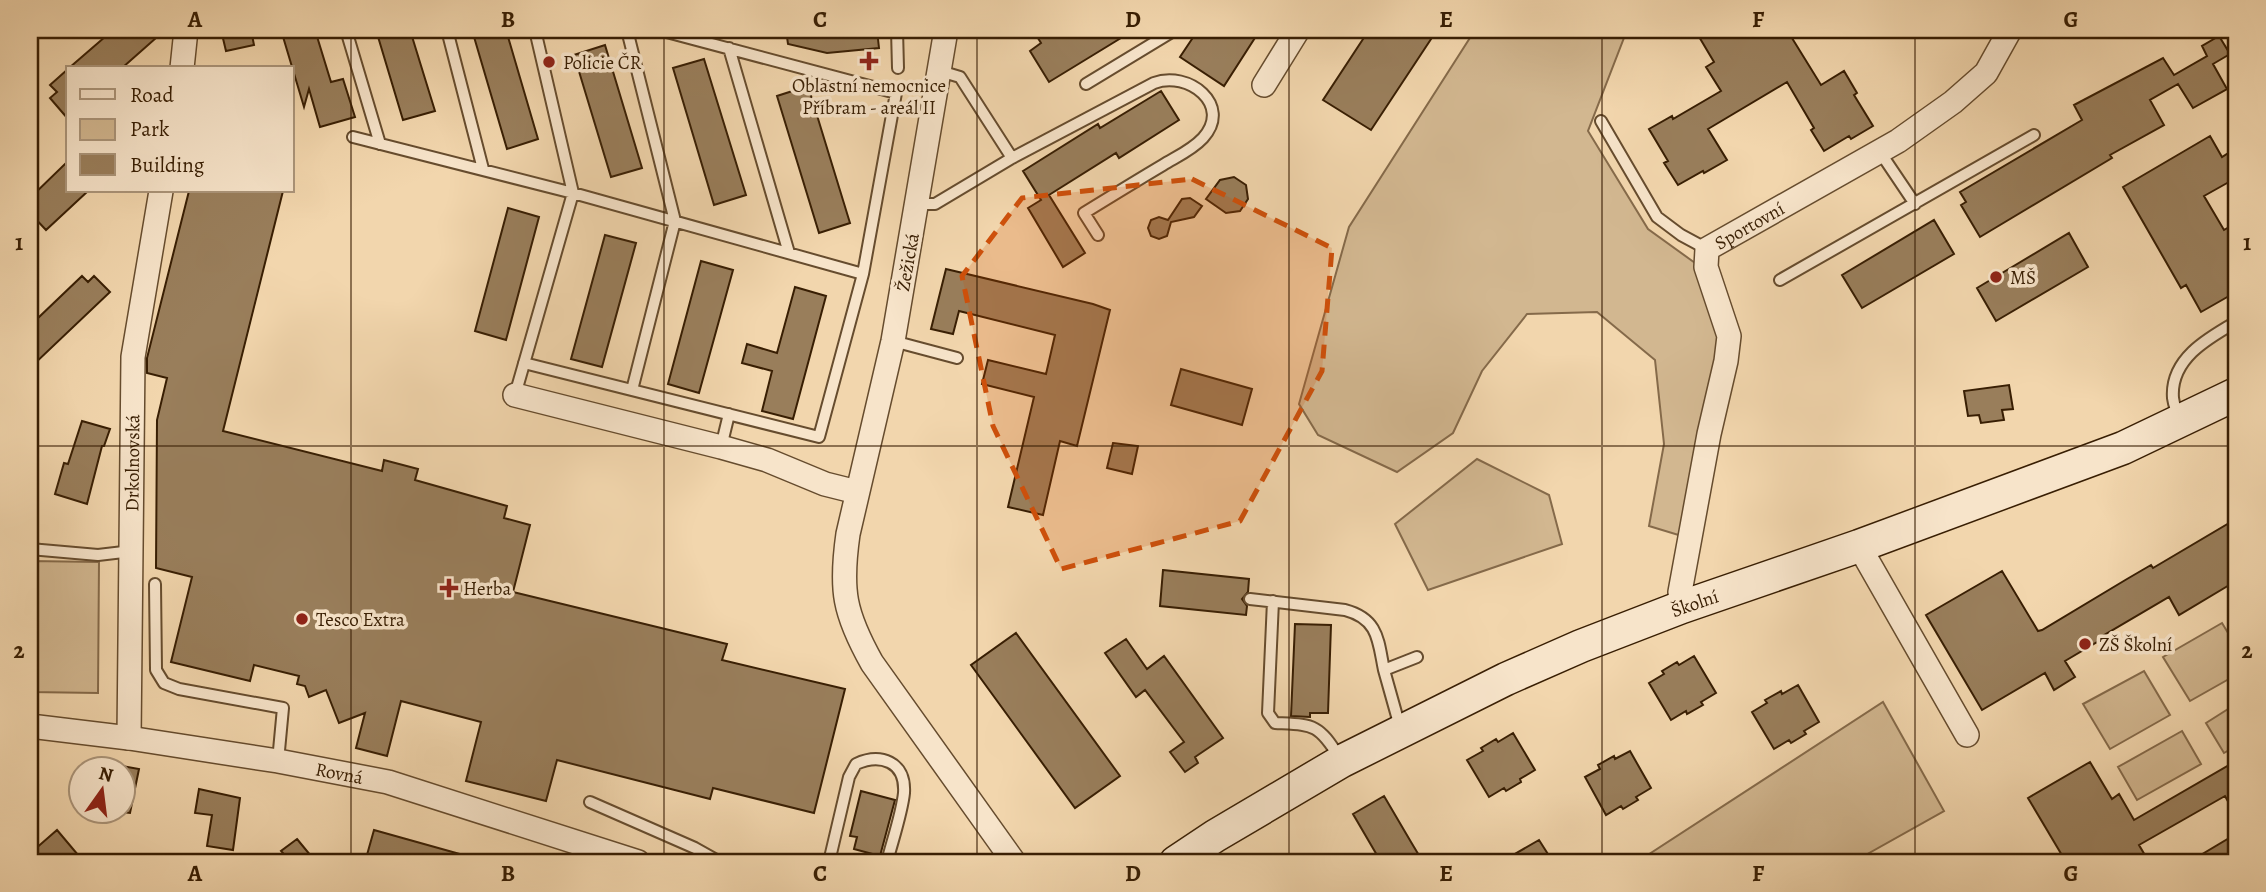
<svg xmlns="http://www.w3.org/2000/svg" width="2266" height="892" viewBox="0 0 2266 892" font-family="Alegreya,serif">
<rect width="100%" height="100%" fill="#f2d6ad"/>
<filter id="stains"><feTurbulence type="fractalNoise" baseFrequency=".00286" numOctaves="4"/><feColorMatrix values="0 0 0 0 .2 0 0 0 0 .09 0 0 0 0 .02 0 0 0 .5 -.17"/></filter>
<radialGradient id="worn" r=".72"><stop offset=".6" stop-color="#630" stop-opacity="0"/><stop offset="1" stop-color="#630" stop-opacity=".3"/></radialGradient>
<!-- green -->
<path fill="#d2b790" stroke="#856a4a" stroke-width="2" d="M1475,30h152l-39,101 60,98 54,39 22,64 -39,205 -36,-11 15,-82 -9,-84 -58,-48 -70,2 -45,57 -29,62 -56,39 -79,-37 -19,-31 50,-177z
M1477,459l72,36 13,49 -134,46 -33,-66z
M30,561l69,1 -1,131 -68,-1z
M2222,623l14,23v29l-46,26 -27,-44z
M2144,671l26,44 -60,34 -27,-45z
M1883,702l61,109 -91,51h-216z
M2236,704v42l-12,7 -18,-30z
M2182,731l19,33 -64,36 -19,-33z"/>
<!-- building -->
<path fill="#997e5b" stroke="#381e03" stroke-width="2" d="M113,30h52l-43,38h-53z
M221,30h30l3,15 -28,6z
M281,30h34l16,52 12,-3 12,38 -35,10 -11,-38 -5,18z
M376,30h34l25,81 -32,9z
M472,30h34l32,109 -31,10z
M786,30h91l2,18 -52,5 -39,-9z
M1033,30h101l-85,52 -19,-31 11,-8z
M1198,30h62l-36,56 -44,-29z
M1369,30h68l-66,100 -48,-30z
M1695,30h92l34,55 23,-14 13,22 -3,2 19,31 -22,13 -2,-3 -25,15 -13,-21 3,-2 -27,-46 -79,47 19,31 -23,13 -1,-2 -25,14 -14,-22 4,-2 -19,-32 23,-13 1,3 48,-28 -15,-24 8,-5z
M2219,36l11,18 -17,10 14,25 -34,19 -15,-24 -28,16 14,25 -54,30 2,3 -132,79 -19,-32 5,-3 -6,-10 122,-72 -8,-15 89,-47 11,17 33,-19 -5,-10z
M605,45l37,123 -31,9 -37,-122z
M704,59l42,136 -32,10 -41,-137z
M68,69v50l-18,-21 7,-6 -7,-7z
M808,86l42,137 -31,10 -42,-137z
M1161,91l18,29 -60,38 -3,-5 -67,42 36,58 -22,14 -35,-59 13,-8 -18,-29 75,-47 2,4z
M2210,136l12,21 14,-9v30l-32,18 20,34 12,-7v69l-35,20 -15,-27 -5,3 -58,-101z
M68,161v30h20l-42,39 -16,-17 7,-8 -7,-7z
M1234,177l12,8 2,14 -8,12 -14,2 -20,-14 14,-19z
M189,191h94l-60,240 159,40 2,-11 34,9 -3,11 92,26 -3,12 26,7 -17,67 214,52 -5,16 123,29 -31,124 -101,-25 -3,11 -153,-39 -11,41 -80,-20 15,-59 -80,-21 -14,55 -31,-8 9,-35 -26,10 -13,-33 -17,7 -4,-11 -8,-2 2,-8 -45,-11 -4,16 -79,-19 21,-85 -36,-9 1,-148 10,-42 -20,-5v-15z
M1190,198l12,8 -8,11 -23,5 -4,14 -8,3 -8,-3 -3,-8 3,-8 8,-3 9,3 14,-21z
M508,208l31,9 -33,123 -31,-9z
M1934,220l20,34 -92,54 -20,-33z
M2069,233l19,34 -92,54 -19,-33z
M605,235l31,8 -34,124 -31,-8z
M701,261l32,9 -34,123 -31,-9z
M946,269l147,35 17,6 -33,136 -17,-5 -17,74 -35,-8 26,-110 -52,-13 6,-24 58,14 9,-39 -96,-24 -6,23 -22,-5z
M82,276l6,6 6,-6 16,16 -80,76v-58l8,8z
M795,287l31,9 -33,123 -31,-8 10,-40 -30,-8 5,-19 30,9z
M1181,369l71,20 -10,36 -71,-20z
M2009,385l4,24 -11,1 2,10 -23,3 -2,-8 -11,1 -4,-25z
M82,421l28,8 -6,17h-2l-15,58 -32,-10 9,-31 4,1z
M1113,443l25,3 -6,28 -25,-6z
M2236,519v62l-57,34 -10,-18 -68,40 1,2 -37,22 10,16 -21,13 -9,-17 -63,37 -56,-95 76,-44 36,60 4,-1 85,-51 24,-14 2,3z
M1163,570l86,9 -1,13 -6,7 5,7 -1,9 -86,-9z
M1295,624l36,1 -3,88h-18v4l-19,-1z
M1016,633l104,143 -45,32 -104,-143z
M1126,639l21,30 17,-13 59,82 -28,19 3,6 -13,9 -15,-20 14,-10 -39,-52 -9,7 -31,-44z
M1694,656l22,37 -15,9 2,3 -16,9 -1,-3 -15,9 -22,-37 15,-9 -2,-3 15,-9 2,3z
M1798,685l21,37 -15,9 2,3 -15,9 -2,-3 -15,9 -22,-37 15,-9 -2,-3 16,-9 1,3z
M1513,733l22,37 -15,9 1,3 -15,9 -2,-3 -15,9 -22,-37 16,-9 -2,-3 15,-9 2,3z
M1630,751l21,37 -15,9 2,3 -15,9 -2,-3 -15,9 -21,-38 15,-8 -2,-4 16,-9 1,3z
M2236,761v55l-11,-20 -86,49 10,17h-83l-38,-64 62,-36 22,37 7,-5 15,26z
M122,766l17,3 -9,44 -8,-1z
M199,789l41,9 -7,52 -26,-4 5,-31 -17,-2z
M861,791l34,9 -15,56 -26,-7 3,-12 -7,-1z
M1384,796l27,46 12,20h-42l-28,-48z
M57,830l27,32h-40l-10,-12z
M374,830l100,28 -1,4h-108z
M2236,834v28h-47z
M297,839l19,23h-25l-10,-11z
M1539,840l14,22h-52z"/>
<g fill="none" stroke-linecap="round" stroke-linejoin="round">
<defs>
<path id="lane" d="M346,30l34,114
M447,30l36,139
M627,30l48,191 -43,169
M897,30l1,38
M729,48l60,205
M940,71l20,6 52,81
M1086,84l89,-54
M1601,121l56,96 24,18 26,14
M353,137l220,56 290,81 33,-181 -237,-63
M1880,152l35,52
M917,204h18l77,-46 142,-75c34,-13 79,22 49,55 -11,12 -27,19 -40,27 -27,16 -53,32 -79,48l14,22
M1780,280l254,-145
M893,341l64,17
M524,363l295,74 44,-163
M515,395l58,-202 -38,-163
M2180,419c-3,-6 -6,-14 -7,-21 -3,-39 35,-60 63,-76
M721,447l8,-33
M30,549l68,6 34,-4
M155,584l1,86 8,13 15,6 104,19 -5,53
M1250,599l95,11c34,9 33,31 39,60
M1273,601l-5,112 7,10c38,2 43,0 64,34
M1400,727l-16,-57 33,-13
M590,802l105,46 25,14
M829,862l20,-85 7,-13c24,-11 50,-3 48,29 -2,20 -12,49 -17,69"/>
<g id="street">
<path d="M946,30l-53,311 -45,193c-8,56 -4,79 24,129l142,199"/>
<path d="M182,68l4,-38"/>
<path d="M1264,85l34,-55"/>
<path d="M515,395l206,52 46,13 58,24 32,8"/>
<path d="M1859,546l108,189"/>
<path id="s1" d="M1682,607l-2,-15 29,-158 17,-73 3,-25 -23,-69 1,-18 191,-108 55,-39 33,-29 24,-43"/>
<path id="s2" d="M30,726l99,12 149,23 110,21 250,80"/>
<path id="s3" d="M129,738l4,-381 28,-166"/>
</g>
<g id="secondary">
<path id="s4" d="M1176,862l39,-26 127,-75 164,-82 75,-33 101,-39 177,-61 264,-98 113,-54"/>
</g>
</defs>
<!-- lane casing -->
<use href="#lane" stroke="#664c2e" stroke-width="14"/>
<!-- street casing -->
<use href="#street" stroke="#664c2e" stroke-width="26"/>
<!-- secondary casing -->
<use href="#secondary" stroke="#381e03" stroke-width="35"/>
<!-- lane -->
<use href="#lane" stroke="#f7e4ca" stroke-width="10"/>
<!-- street -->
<use href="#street" stroke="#f7e4ca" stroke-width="23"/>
<!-- secondary -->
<use href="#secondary" stroke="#f7e4ca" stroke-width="32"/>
</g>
<!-- marked area -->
<path fill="#ce500b" fill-opacity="0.2" stroke="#ce500b" stroke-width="5" stroke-dasharray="14 9" stroke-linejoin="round" d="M1192,179l140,69 -10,123 -82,150 -179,48 -68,-143 -31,-150 60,-78z"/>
<!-- grid -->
<path fill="none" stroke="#381e03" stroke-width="2" stroke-opacity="0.55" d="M351,30v832M664,30v832M977,30v832M1289,30v832M1602,30v832M1915,30v832M30,446h2206"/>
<!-- markers -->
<g fill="#8f2418" stroke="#f7e4ca" stroke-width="2.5">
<path d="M865.5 50.5h7v7h7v7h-7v7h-7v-7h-7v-7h7z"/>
<circle cx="549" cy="62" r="7"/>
<circle cx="1996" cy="277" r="7"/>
<path d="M445.5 577.5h7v7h7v7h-7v7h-7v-7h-7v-7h7z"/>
<circle cx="302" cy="619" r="7"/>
<circle cx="2085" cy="644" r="7"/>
</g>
<g text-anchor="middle" stroke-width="7" stroke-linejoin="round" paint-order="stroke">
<!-- poi labels -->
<g font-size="19" fill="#381e03" stroke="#f7e4ca" text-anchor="start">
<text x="563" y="69">Policie ČR</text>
<text x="869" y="92" text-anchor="middle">Oblastní nemocnice<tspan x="869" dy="22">Příbram - areál II</tspan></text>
<text x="2010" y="284">MŠ</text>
<text x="463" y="595">Herba</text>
<text x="316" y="626">Tesco Extra</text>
<text x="2099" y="651">ZŠ Školní</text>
</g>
<!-- street labels -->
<g font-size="19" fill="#381e03" stroke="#f7e4ca">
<text dy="7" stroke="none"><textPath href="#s1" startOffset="415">Sportovní</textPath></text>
<text transform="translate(907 262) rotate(-80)" y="7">Žežická</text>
<text dy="7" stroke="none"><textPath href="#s3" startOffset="275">Drkolnovská</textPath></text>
<text dy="7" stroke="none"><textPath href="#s4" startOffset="581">Školní</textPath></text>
<text dy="7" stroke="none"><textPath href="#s2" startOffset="313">Rovná</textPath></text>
</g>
</g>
<!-- margin -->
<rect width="2266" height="892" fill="none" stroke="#f2d6ad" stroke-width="77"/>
<!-- legend -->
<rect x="66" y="66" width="228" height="126" fill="#f7e4ca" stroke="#ab957a" stroke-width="2"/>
<rect x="80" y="89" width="35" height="10" fill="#f7e4ca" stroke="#ab957a" stroke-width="2"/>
<text x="130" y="102" font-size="21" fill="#381e03">Road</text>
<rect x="80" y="119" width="35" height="21" fill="#d2b790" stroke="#ab957a" stroke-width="2"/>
<text x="130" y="136" font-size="21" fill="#381e03">Park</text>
<rect x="80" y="154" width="35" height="21" fill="#997e5b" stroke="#ab957a" stroke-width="2"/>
<text x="130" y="172" font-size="21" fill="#381e03">Building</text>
<!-- north arrow -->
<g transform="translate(102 790) rotate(14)"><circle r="33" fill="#f7e4ca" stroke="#ab957a" stroke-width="2"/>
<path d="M0-5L12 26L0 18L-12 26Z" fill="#8f2418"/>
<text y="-10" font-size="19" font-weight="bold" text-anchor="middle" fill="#381e03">N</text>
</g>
<rect x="38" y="38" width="2190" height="816" fill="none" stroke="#381e03" stroke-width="2.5"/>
<g font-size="23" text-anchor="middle" font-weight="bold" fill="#381e03">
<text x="195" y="27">A</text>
<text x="508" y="27">B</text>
<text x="820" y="27">C</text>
<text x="1133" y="27">D</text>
<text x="1446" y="27">E</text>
<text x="1758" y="27">F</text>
<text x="2071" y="27">G</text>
<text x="19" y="250">1</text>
<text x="2247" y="250">1</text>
<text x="19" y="658">2</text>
<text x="2247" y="658">2</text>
<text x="195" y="881">A</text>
<text x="508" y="881">B</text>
<text x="820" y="881">C</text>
<text x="1133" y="881">D</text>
<text x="1446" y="881">E</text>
<text x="1758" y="881">F</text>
<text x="2071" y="881">G</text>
</g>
<rect width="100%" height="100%" filter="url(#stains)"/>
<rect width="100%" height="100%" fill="url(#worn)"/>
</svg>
